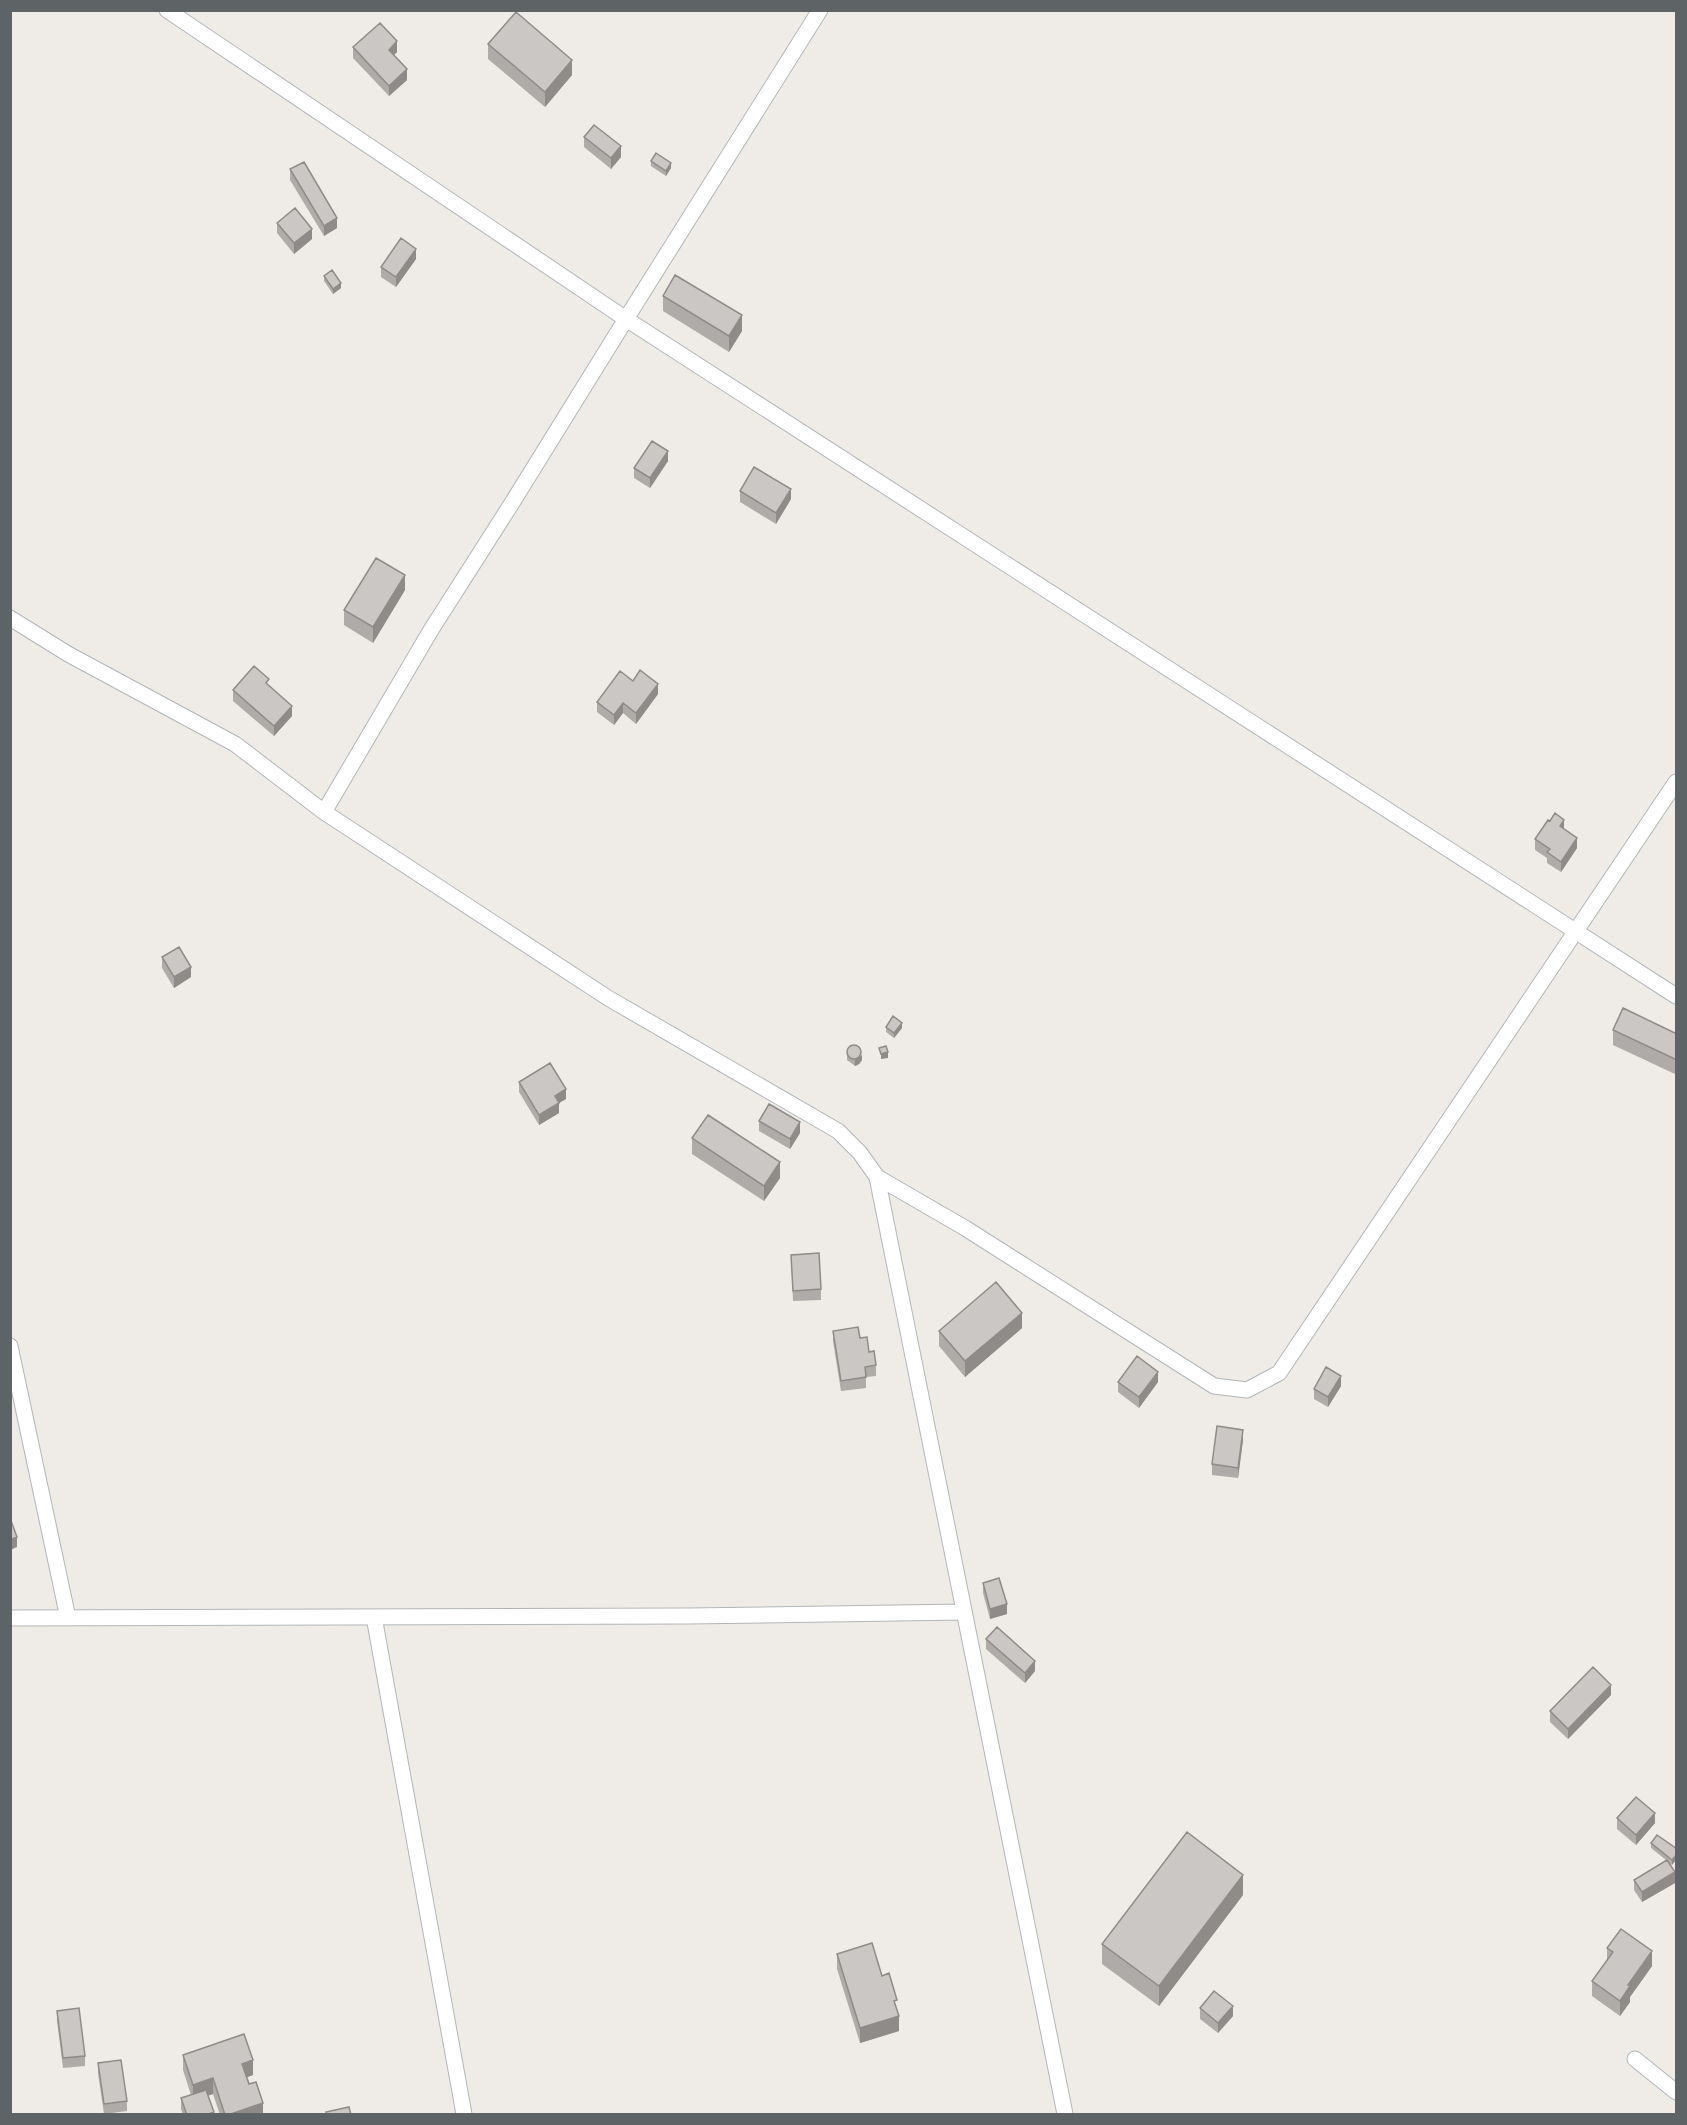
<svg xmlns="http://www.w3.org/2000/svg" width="1687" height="2125" viewBox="0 0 1687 2125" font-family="'Nunito Sans',sans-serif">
<rect width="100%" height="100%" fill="#efece7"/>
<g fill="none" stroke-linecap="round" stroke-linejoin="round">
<defs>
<path id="minor" d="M167,10l459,309 1050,677
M10,618l58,36 167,90 89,68 284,186 230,133 22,22 17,24 188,937
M324,812l107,-182 81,-127 114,-184 194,-309
M877,1177l88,51 249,158 33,4 32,-17 397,-591
M10,1346l58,272
M374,1617l90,497
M10,1618l678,-2 275,-4
M1635,2059l41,33"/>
</defs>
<!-- minor casing -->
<use href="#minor" stroke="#b2b6b8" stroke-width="17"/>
<!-- minor -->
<use href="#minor" stroke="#fff" stroke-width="15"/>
</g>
<!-- wall -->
<path fill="#afaba9" d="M488,44l84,31 -27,32 -57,-48z
M353,47l44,5 -3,3 13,25 -18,16 -36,-38z
M584,137l37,20 -10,12 -27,-22z
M651,161l20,7 -5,8 -15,-10z
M290,169l47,59 -13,8 -34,-56z
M277,223l35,16 -18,15 -17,-21z
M416,259l-20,28 -15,-10v-10z
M324,276l17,12 -8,6 -9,-13z
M663,296l79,35 -13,21 -66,-41z
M668,461l-18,27 -16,-10v-10z
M740,491l51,8 -15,25 -36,-22z
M405,590l-32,53 -29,-18v-15z
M633,681l25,13 -22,30 -13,-11 -9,12 -17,-13v-10z
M269,686l23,30 -18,20 -41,-35v-11z
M1564,830l13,18 -16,24 -14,-9v-5l-12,-8v-11z
M162,957l29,20 -17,11 -12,-20z
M886,1027l16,1 -8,10 -8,-6z
M1613,1030l64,4v41l-64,-30z
M847,1050l15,10 -3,4 -4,2 -8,-6z
M519,1082l47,17 -7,4v10l-20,12 -20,-33z
M759,1121l41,12 -10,16 -31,-18z
M692,1138l88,40 -16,23 -72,-47z
M791,1255l30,34v11l-28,1z
M1022,1328l-57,49 -26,-31v-15z
M833,1331l27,7 9,14 7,13v11l-10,1v11l-25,3 -8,-50z
M1118,1382h40l-19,26 -21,-16z
M1341,1386l-13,21 -14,-8v-10z
M1243,1440l-5,38 -26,-3v-11z
M983,1583l24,31 -17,5 -7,-26z
M986,1639l49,32 -10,12 -39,-34z
M1611,1695l-43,44 -18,-17v-11z
M1617,1818l38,5 -19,22 -19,-16z
M1651,1843l26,6 -5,16 -4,-3 7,21 -33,19 -8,-12v-10l32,-20 -15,-12z
M1243,1895l-84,111 -57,-42v-20z
M1607,1948l45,18 -22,31v5l-10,14 -28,-20v-15l15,-21z
M837,1954l60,56 2,21 -39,12 -23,-74z
M1200,2008l33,8 -15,17 -18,-14z
M57,2011l28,45v10l-22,2 -6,-47z
M183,2055l70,20 -6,2 16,38h-43l-7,-21 -5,1 6,20h-31l-2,-6v-11l10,-3 -8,-25z
M98,2063l29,38v10l-23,3 -6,-41z"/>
<!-- shaded-wall -->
<path fill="#8e8b89" d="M397,41v11l-8,8v-10z
M572,60v15l-27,32v-15z
M407,69v11l-18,16v-10z
M621,146v11l-10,12v-11z
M671,163v5l-5,8v-5z
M337,218v10l-13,8v-10z
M312,229v10l-18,15v-11z
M416,249v10l-20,28v-10z
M341,283v5l-8,6v-5z
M742,315v16l-13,21v-16z
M668,451v10l-18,27v-10z
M791,489v10l-15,25v-11z
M405,575v15l-32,53v-16z
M658,684v10l-22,30v-11z
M623,703v10l-9,12v-10z
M292,706v10l-18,20v-10z
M1564,820v10l-4,-4z
M1577,838v10l-16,24v-10z
M191,967v10l-17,11v-11z
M902,1023v5l-8,10v-5z
M888,1052v6l-7,1v-5z
M862,1055v5l-3,4 -4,2v-6z
M566,1089v10l-7,4v10l-20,12v-10l16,-19z
M800,1122v11l-10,16v-10z
M780,1162v16l-16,23v-15z
M1022,1313v15l-57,49v-16z
M1158,1372v10l-19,26v-11z
M1341,1376v10l-13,21v-10z
M1243,1430v10l-5,38v-10z
M17,1537v10l-7,3v-10z
M1007,1604v10l-17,5v-10z
M1035,1661v10l-10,12v-10z
M1611,1685v10l-43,44v-10z
M1655,1813v10l-19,22v-10z
M1677,1854v5l-5,6v-5z
M1675,1872v11l-33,19v-10z
M1243,1875v20l-84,111v-20z
M1652,1951v15l-22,31v5l-10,14v-15l8,-16z
M1233,2006v10l-15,17v-10z
M899,2016v15l-39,12v-15z
M253,2060v15l-11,4v-15z
M213,2078v16l-20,7v-16z
M263,2103v12h-35z"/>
<!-- building -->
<path fill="#cbc7c4" stroke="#8e8b89" stroke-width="1.5" d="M516,12l56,48 -27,32 -57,-48z
M380,23l17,18 -8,9 18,19 -18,17 -36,-39z
M594,125l27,21 -10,12 -27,-21z
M656,153l15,10 -5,8 -15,-10z
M304,162l33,56 -13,8 -34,-57z
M295,208l17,21 -18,14 -17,-20z
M401,238l15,11 -20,28 -15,-10z
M332,270l9,13 -8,6 -9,-13z
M675,275l67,40 -13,21 -66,-40z
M652,441l16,10 -18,27 -16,-10z
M754,467l37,22 -15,24 -36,-22z
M376,558l29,17 -32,52 -29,-17z
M254,666l15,13 -3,4 26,23 -18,20 -41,-36z
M640,670l18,14 -22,29 -13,-10 -9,12 -17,-13 23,-31 13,10z
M1555,813l9,7 -4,6 17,12 -16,24 -14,-10 3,-3 -15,-10 13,-19 2,1z
M179,947l12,20 -17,10 -12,-20z
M1623,1008l54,26v26l-64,-30z
M893,1016l9,7 -8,10 -8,-6z
M847 1052a7 7 0 1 1 14 0a7 7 0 1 1-14 0Z
M886,1046l2,6 -7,2 -2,-6z
M550,1063l16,26 -11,7 4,7 -20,12 -20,-33z
M769,1104l31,18 -10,17 -31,-18z
M708,1115l72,47 -16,24 -72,-48z
M819,1253l2,36 -28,2 -2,-36z
M996,1282l26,31 -57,48 -26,-30z
M858,1327l2,11 7,-1 2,15 5,-1 2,14 -11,2 1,10 -25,4 -8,-50z
M1137,1356l21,16 -19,25 -21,-15z
M1326,1367l15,9 -13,21 -14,-8z
M1217,1426l26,4 -5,38 -26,-4z
M10,1518l7,19 -7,3z
M999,1578l8,26 -17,5 -7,-26z
M997,1627l38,34 -10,12 -39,-34z
M1593,1667l18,18 -43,44 -18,-18z
M1636,1797l19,16 -19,22 -19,-17z
M1187,1832l56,43 -84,111 -57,-42z
M1657,1835l20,14v5l-5,6 -21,-17z
M1667,1860l8,12 -33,20 -8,-12z
M1621,1929l31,22 -24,34 2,1 -10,15 -28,-20 21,-29 -6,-4z
M872,1943l10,33 7,-3 8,27 -3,1 5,15 -39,12 -23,-74z
M1214,1991l19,15 -15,17 -18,-15z
M79,2008l6,48 -22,2 -6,-47z
M244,2034l9,26 -11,4 7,20 7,-2 7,21 -35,12h-3l-12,-37 -20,7 -10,-30z
M121,2060l6,41 -23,3 -6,-41z
M206,2090l8,22 -8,3h-19l-6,-17z
M349,2107l2,8h-24l-1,-3z"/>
<!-- border -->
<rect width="1687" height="2125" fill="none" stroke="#5e6466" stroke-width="24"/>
</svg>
